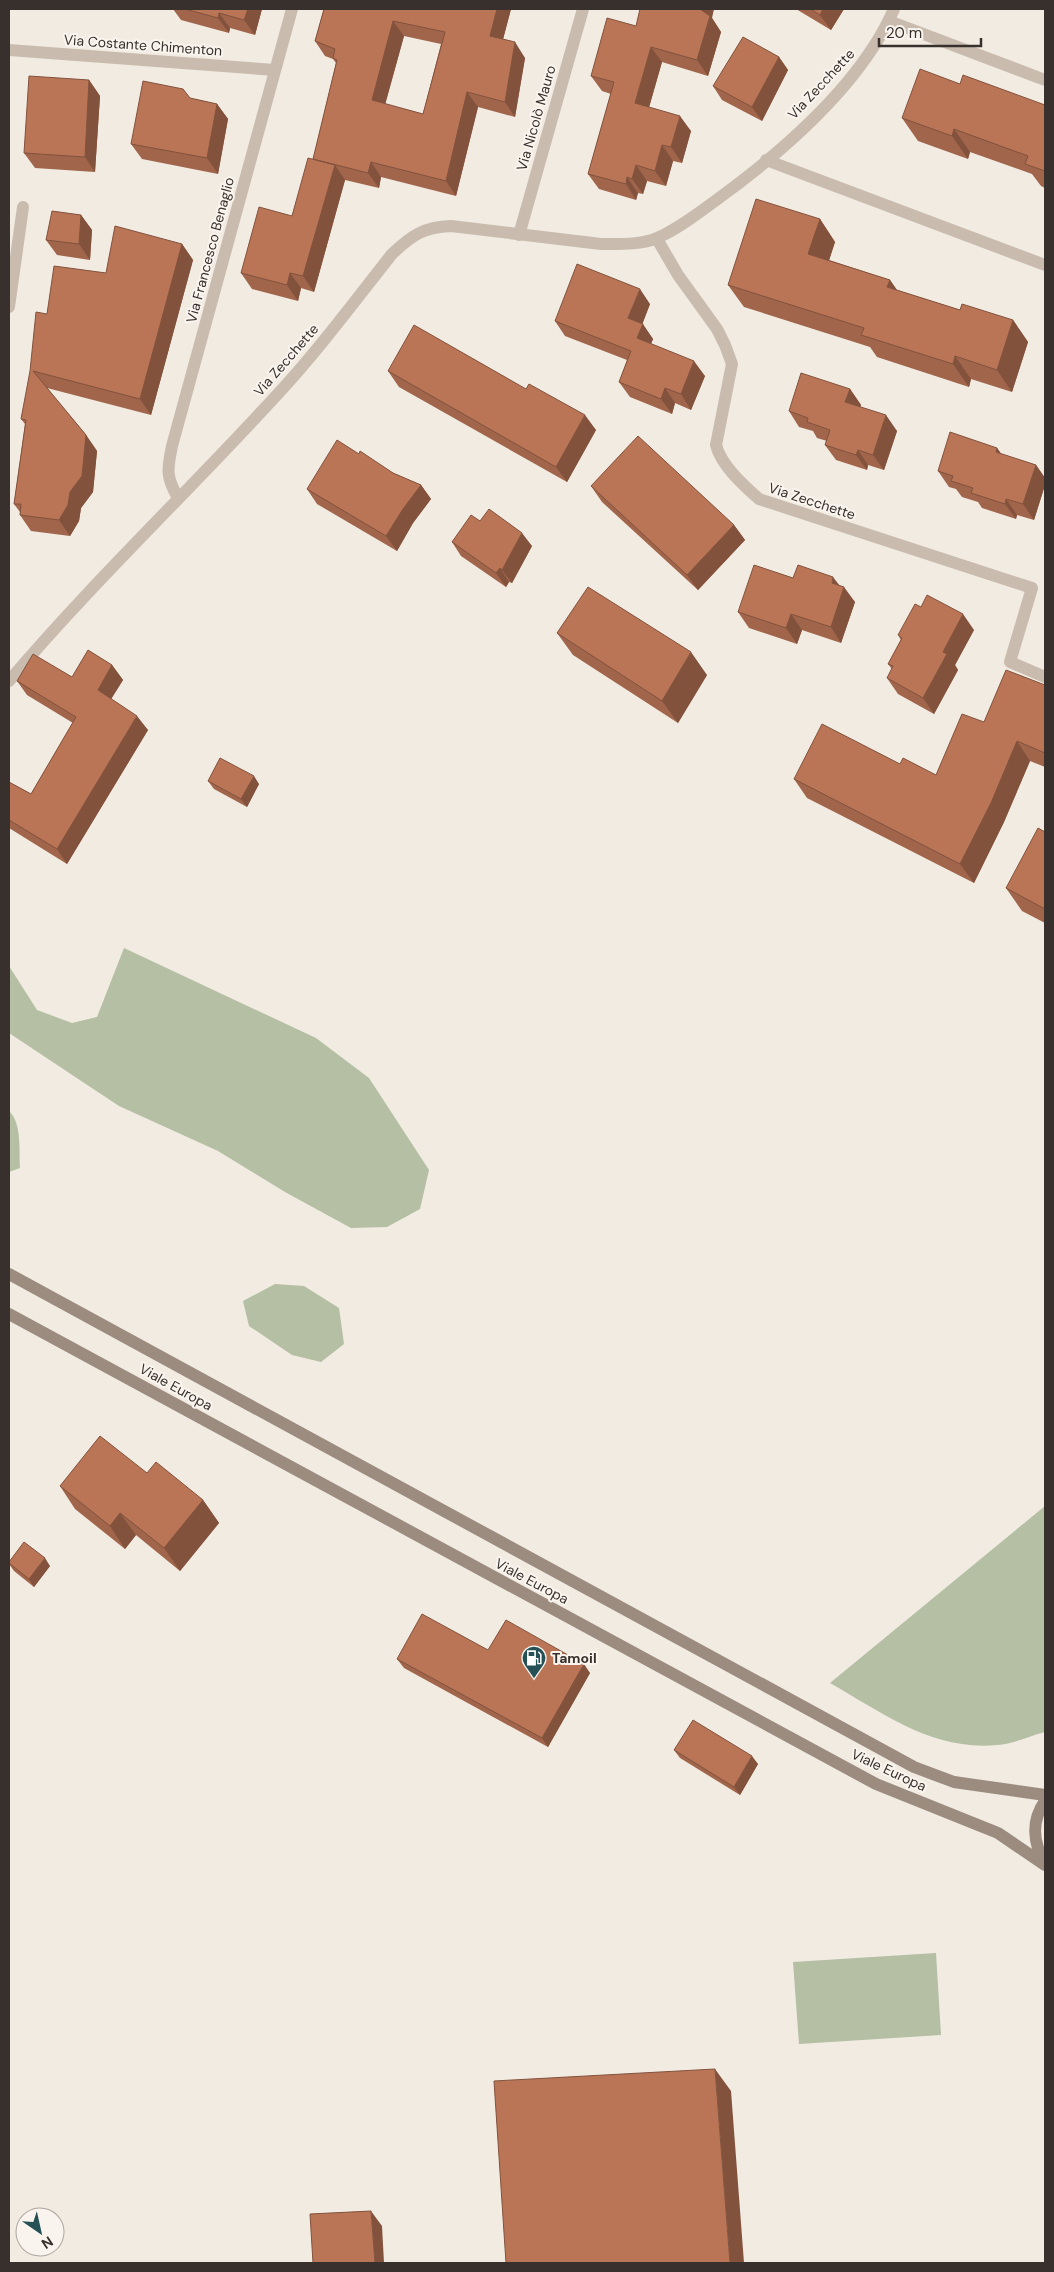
<svg xmlns="http://www.w3.org/2000/svg" width="1054" height="2272" viewBox="0 0 1054 2272" font-family="'DM Sans',sans-serif">
<rect width="100%" height="100%" fill="#f1ebe2"/>
<!-- green -->
<path fill="#b4bfa3" d="M124,948l192,90 53,40 60,92 -9,39 -33,18 -36,1 -66,-36 -67,-41 -99,-45 -110,-73v-67l28,44 35,13 25,-6z
M9,1111c13,12 10,40 11,57l-11,4z
M275,1284l29,2 35,22 5,36 -23,18 -29,-7 -43,-29 -6,-25z
M1045,1506v226c-16,4 -31,12 -48,13 -65,6 -114,-32 -167,-62z
M936,1953l5,82 -142,9 -6,-82z"/>
<g fill="none" stroke-linecap="round" stroke-linejoin="round">
<!-- minor -->
<path stroke="#c9bcae" stroke-width="12" d="M889,21l156,59
M9,50l266,20
M766,160l279,105
M519,235l64,-226
M657,239l21,36 39,54 8,16 7,19 -16,81c5,20 27,40 43,54l273,89 -22,74 35,15
M9,307l14,-100
M178,498c-12,-21 -11,-28 -6,-52l120,-437
M9,681c84,-99 178,-188 266,-284 42,-45 79,-95 117,-143 20,-19 32,-27 59,-28l150,18c18,0 40,1 56,-6 21,-9 40,-24 58,-37 66,-48 146,-116 179,-192"/>
<!-- secondary -->
<path stroke="#9c8c80" stroke-width="12" d="M9,1274l905,493 40,15 91,13
M9,1314l867,470 122,49 47,32
M1045,1801c-14,20 -12,42 0,62"/>
</g>
<!-- wall -->
<path fill="#a0654b" fill-rule="evenodd" d="M173,9h89l-7,26 -25,-7 -1,5 -48,-13z
M324,9h187l-8,30 22,19 -10,59 -37,-10 -22,89 -75,-19 -2,11 -34,-8 -31,112 -13,-4 -3,13 -46,-12 -11,-16 51,-57 21,-56 23,-97 -3,-4 -8,-3 -10,-15zM404,36l37,8 -18,70 -38,-10z
M796,9h48l-13,21z
M712,18l9,14 -13,44 -46,-14 -13,45 42,24 -9,32 -9,-2 -7,25 -19,-5 -4,13 -5,-1 -2,7 -37,-11 -11,-15 23,-80 -9,-3 -11,-15 45,-50z
M779,57l9,13 -26,51 -40,-21 -9,-14z
M89,80l11,16 -5,76 -60,-4 -11,-15z
M960,84l85,21v83l-4,-2 -9,-12 -62,-22 -2,7 -50,-18 -16,-23z
M190,98l27,6 11,15 -10,55 -76,-15 -11,-15z
M81,215l11,15 -2,30 -33,-5 -11,-15z
M820,219l15,23 -6,18 61,20 7,10 63,20 53,10 15,22 -16,50 -41,-13 -2,8 -92,-30 -7,-10 -126,-40 -16,-22z
M182,244l11,16 -42,155 -104,-27 39,47 11,16 -4,41 -12,16 -2,13 -9,15 -39,-5 -11,-16v-3l-6,-8 11,-80 -4,-5 26,-105 59,-41z
M650,304l-8,20 11,15 -2,5 54,32 -14,34 -16,-7 -3,11 -42,-17 -11,-15 8,-22 -62,-24 -10,-15z
M388,371l138,18 70,41 -29,52 -168,-95z
M850,389l11,16 -1,2 37,24 -13,39 -16,-5 -1,5 -31,-10 -11,-15 2,-4 -10,-3 -4,-7 -14,-4 -10,-16z
M997,448l4,6 35,11 9,13v7l-11,35 -17,-5 -1,4 -34,-11 -4,-6 -16,-5 -6,-8 -7,-2 -11,-16z
M359,454l34,19 28,12 10,14 -18,24 -16,28 -80,-47 -10,-15z
M591,486l143,39 11,15 -47,50 -96,-88z
M480,521l52,25 -20,37 -3,-1 -3,5 -45,-31 -9,-14z
M793,578l46,7 16,17 -14,41 -39,-13 -5,14 -48,-16 -11,-16z
M921,607l53,23 -19,35 3,5 -24,44 -36,-20 -11,-16 5,-9 -4,-5 13,-24 -3,-5z
M557,633l150,42 -29,48 -105,-68z
M112,665l11,15 -12,19 37,31 -81,134 -58,-36v-46l22,12 42,-71 -46,-28 -10,-14 55,-4z
M1045,685v82l-15,-6 -26,61 -30,61 -167,-85 -13,-19 142,-4 48,-53z
M208,781l51,3 -12,23 -33,-18z
M1045,832v91l-23,-12 -16,-23z
M147,1473l56,27 16,23 -39,48 -44,-36 -11,14 -50,-40 -15,-23z
M9,1564l41,2 -16,21 -20,-16z
M397,1659l193,14 -42,74 -144,-79z
M674,1750l84,14 -18,31 -60,-37z"/>
<!-- shaded-wall -->
<path fill="#82523d" d="M248,9h14l-7,26 -11,-15z
M497,9h14l-11,42 -10,-15z
M700,9h14l-2,9 9,14 -13,44 -11,-16z
M823,9h21l-13,21 -11,-15z
M219,13l11,15 -1,5 -11,-15z
M393,21l11,15 -22,80 -10,-16z
M515,42l10,16 -10,59 -10,-15z
M651,47l11,15 -16,56 -11,-15z
M779,57l9,13 -26,51 -10,-14z
M89,80l11,16 -5,76 -10,-15z
M467,92l11,15 -22,89 -10,-15z
M217,104l11,15 -10,55 -11,-16z
M680,116l11,15 -9,32 -11,-16z
M954,129l16,23 -2,7 -16,-23z
M662,145l11,16 -7,25 -11,-15z
M371,162l10,15 -2,11 -11,-15z
M335,165l10,15 -31,112 -11,-16z
M636,165l11,16 -4,13 -11,-15z
M627,177l11,16 -2,7 -10,-16z
M81,215l11,15 -2,30 -11,-16z
M820,219l15,23 -11,34 -16,-22z
M182,244l11,16 -42,155 -11,-16z
M290,273l11,15 -3,13 -11,-16z
M890,280l15,22 -18,-15z
M640,289l10,15 -11,29 -11,-15z
M1013,320l15,22 -16,50 -15,-22z
M643,324l10,15 -6,14 -10,-15z
M955,356l16,23 -2,8 -16,-23z
M694,361l11,15 -14,34 -10,-16z
M665,388l10,15 -3,11 -11,-15z
M850,389l11,16 -5,12 -11,-15z
M585,415l11,15 -29,52 -11,-15z
M886,415l11,16 -13,39 -11,-15z
M86,435l11,16 -4,41 -12,16 -2,13 -9,15 -11,-16 11,-28z
M997,448l11,15 -12,-11z
M858,450l10,15 -1,5 -11,-15z
M1036,465l9,13v7l-11,35 -11,-16z
M421,485l10,14 -18,24 -16,28 -11,-15 17,-27z
M1006,499l11,16 -1,4 -11,-15z
M734,525l11,15 -47,50 -11,-15z
M522,533l10,13 -20,37 -10,-13z
M500,568l9,14 -3,5 -10,-14z
M833,577l10,13 1,-3 11,15 -14,41 -10,-16 1,-44z
M791,614l11,16 -5,14 -11,-16z
M963,614l11,16 -19,35 3,5 -24,44 -11,-16 20,-46z
M691,652l16,23 -29,48 -16,-22z
M112,665l11,15 -15,24 -10,-14z
M137,716l11,14 -81,134 -10,-15z
M1017,741l13,20 -26,61 -30,61 -14,-19z
M254,776l5,8 -12,23 -6,-8z
M203,1500l16,23 -39,48 -16,-23z
M120,1513l16,22 -11,14 -15,-23z
M45,1558l5,8 -16,21 -5,-8z
M584,1664l6,9 -42,74 -6,-9z
M752,1756l6,8 -18,31 -6,-8z
M715,2069l16,22 13,172h-14z
M371,2211l11,15 2,37h-9z"/>
<!-- building -->
<path fill="#ba7557" stroke="#82523d" fill-rule="evenodd" d="M185,9h63l-4,11 -25,-7 -1,5z
M324,9h173l-7,27 25,6 -10,60 -38,-10 -21,89 -75,-19 -3,11 -55,-14 24,-99 -4,-2 2,-9 -20,-8zM393,21l52,11 -22,82 -51,-14z
M640,9h60l10,7 -13,44 -46,-13 -16,56 45,13 -9,31 -9,-2 -7,26 -19,-6 -4,14 -5,-2 -1,7 -38,-10 26,-92 -23,-6 16,-58 29,8z
M810,9h13l-3,6z
M743,37l36,20 -27,50 -39,-21z
M920,69l40,15 3,-9 82,30v66l-20,-7 3,-8 -74,-27 -2,7 -50,-18z
M29,76l60,4 -4,77 -61,-4z
M143,81l40,8 7,9 27,6 -10,54 -76,-14z
M308,158l27,7 -32,111 -13,-3 -3,12 -46,-12 18,-66 33,9z
M756,199l64,20 -12,35 82,26 -3,7 73,23 2,-6 51,16 -16,50 -42,-14 -2,8 -92,-29 3,-7 -136,-43z
M52,211l29,4 -2,29 -33,-4z
M115,226l67,18 -42,155 -107,-28 53,64 -4,41 -12,16 -2,13 -9,15 -39,-5 1,-11h-7l12,-84 -5,-1 9,-48 6,-59 11,2 7,-48 52,7z
M577,264l63,25 -12,29 15,6 -6,14 57,23 -13,33 -16,-6 -4,11 -42,-17 12,-31 -76,-30z
M414,325l112,64 3,-5 56,31 -29,52 -168,-96z
M801,373l49,16 -5,13 41,13 -13,40 -15,-5 -2,5 -31,-10 5,-15 -23,-8 1,-4 -19,-7z
M950,432l47,16 -1,4 40,13 -13,39 -17,-5 -1,5 -34,-11 2,-5 -22,-7 2,-5 -15,-5z
M638,436l96,89 -47,50 -96,-89z
M337,440l22,14 1,-3 33,22 28,12 -18,24 -17,27 -79,-47z
M489,509l33,24 -20,37 -2,-2 -4,5 -44,-31 19,-27 9,6z
M754,565l39,13 5,-13 35,12 -1,6 12,4 -13,40 -40,-13 -5,14 -48,-16z
M588,587l103,65 -29,49 -105,-68z
M927,595l36,19 -20,38 4,2 -24,44 -36,-20 6,-12 -5,-2 14,-26 -4,-3 17,-31 6,3z
M88,650l24,15 -14,25 39,26 -80,133 -48,-29v-38l22,12 45,-77 -59,-36 16,-27 39,23z
M1006,670l39,15v68l-28,-12 -26,62 -31,61 -166,-85 28,-55 78,40 3,-6 33,17 26,-61 22,8z
M220,758l34,18 -13,23 -33,-18z
M1038,828l7,4v77l-39,-21z
M100,1436l47,37 9,-11 47,38 -39,48 -44,-35 -10,13 -50,-40z
M24,1542l21,16 -16,21 -20,-16v-1z
M422,1614l66,36 18,-30 78,44 -42,74 -145,-79z
M693,1720l59,36 -18,31 -60,-37z
M715,2069l15,194h-224l-12,-182z
M371,2211l4,52h-62l-3,-49z"/>
<!-- icons -->
<defs>
<symbol id="fuel-pin" viewBox="-11 -11 22 30"><path d="M0 17L-7.5 6A9.5 9.5 0 1 1 7.5 6Z" fill="#255056" stroke="#f9f5ee"/><path d="M-5.5-6h7V0h2V4h1.3V-2.5L3-4.5l.8-.8L6-3V5H2.5V1h-1V6h-7ZM-4.2-4.7v3.2H.2V-4.7Z" fill="#fff"/></symbol>
</defs>
<g fill-rule="evenodd">
<use href="#fuel-pin" x="520" y="1644" width="28" height="38"/>
</g>
<g text-anchor="middle" stroke-width="4" stroke-linejoin="round" paint-order="stroke">
<!-- street labels -->
<g font-size="14" fill="#38302c" stroke="#f9f5ee">
<text transform="translate(143 45) rotate(4)" y="5">Via Costante Chimenton</text>
<text transform="translate(821 84) rotate(-47)" y="5">Via Zecchette</text>
<text transform="translate(536 118) rotate(-74)" y="5">Via Nicolò Mauro</text>
<text transform="translate(210 250) rotate(-75)" y="5">Via Francesco Benaglio</text>
<text transform="translate(286 360) rotate(-49)" y="5">Via Zecchette</text>
<text transform="translate(812 501) rotate(18)" y="5">Via Zecchette</text>
<text transform="translate(176 1387) rotate(29)" y="5">Viale Europa</text>
<text transform="translate(532 1581) rotate(28)" y="5">Viale Europa</text>
<text transform="translate(889 1770) rotate(25)" y="5">Viale Europa</text>
</g>
<!-- poi labels -->
<g font-size="14" font-weight="bold" fill="#38302c" stroke="#f9f5ee" text-anchor="start">
<text x="552" y="1663">Tamoil</text>
</g>
</g>
<!-- border -->
<rect width="1054" height="2272" fill="none" stroke="#38302c" stroke-width="20"/>
<!-- north arrow -->
<g transform="translate(40 2232) rotate(146)"><circle r="24" fill="#f9f5ee" stroke="#aca6a0"/>
<path d="M0-4L9 19L0 12L-9 19Z" fill="#255056"/>
<text y="-8" font-size="14" font-weight="bold" text-anchor="middle" fill="#38302c">N</text>
</g>
<!-- scale -->
<path d="M879 38v8h102v-8" fill="none" stroke="#38302c" stroke-width="2.5"/>
<text x="886" y="38" font-size="15" fill="#38302c" stroke="#f9f5ee" stroke-width="4" paint-order="stroke">20 m</text>
</svg>
